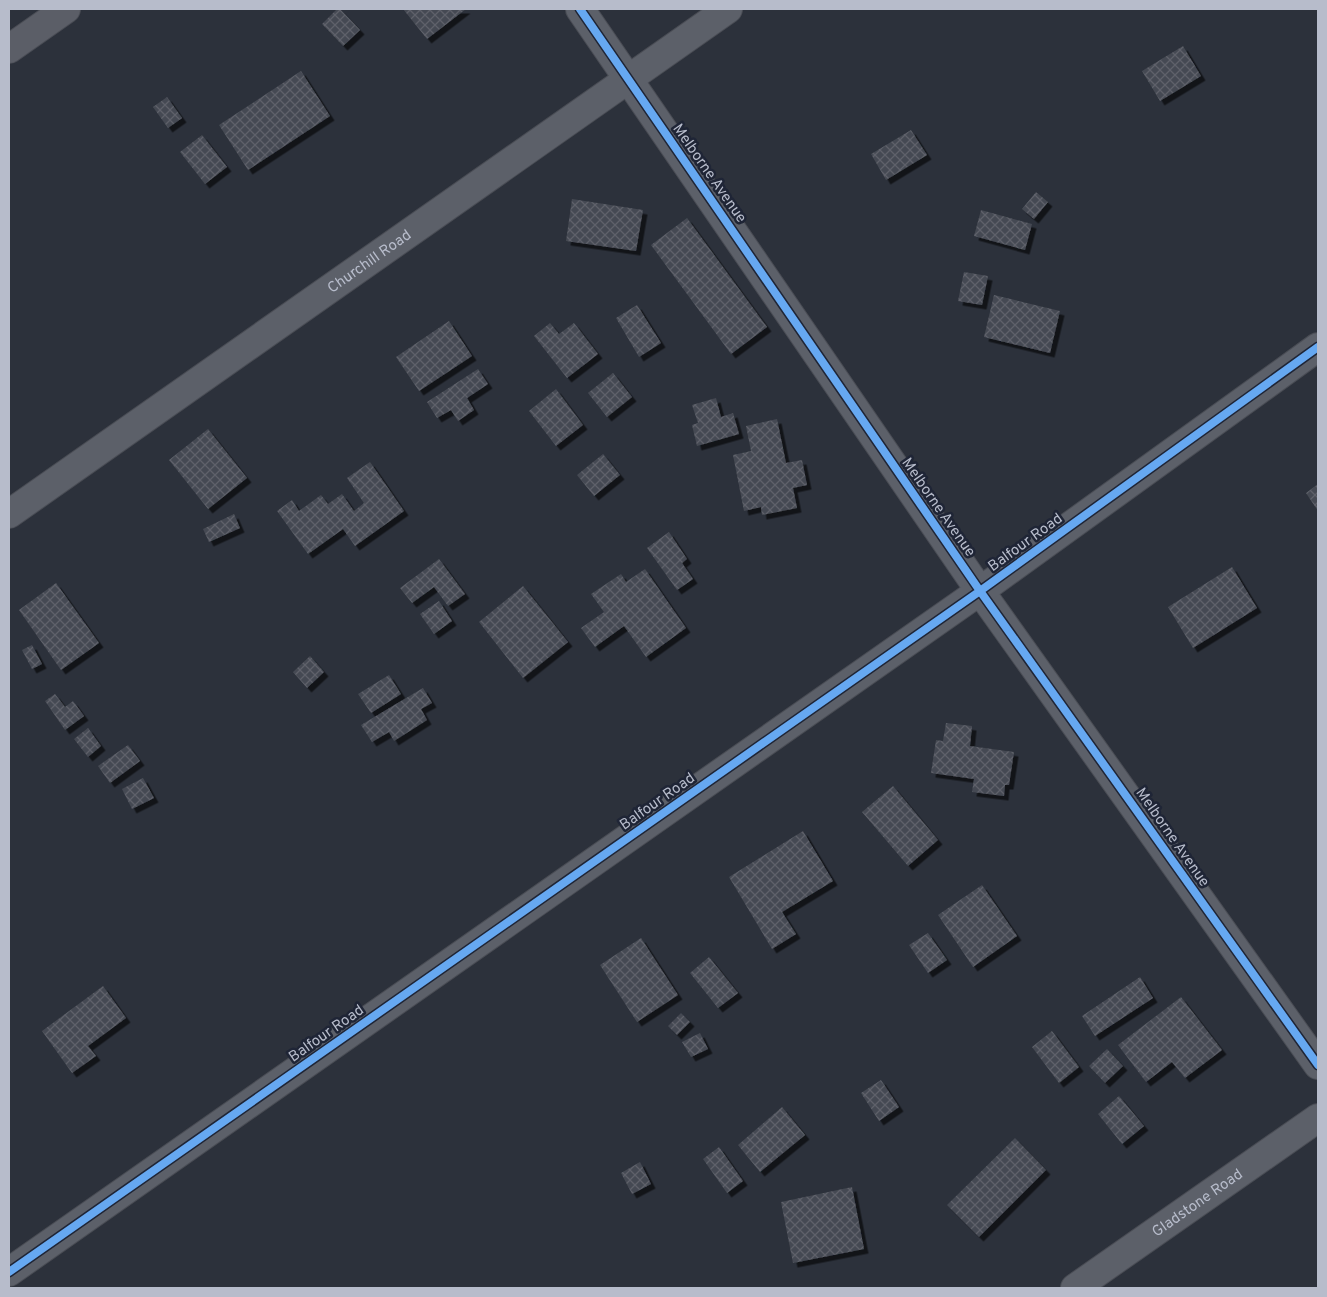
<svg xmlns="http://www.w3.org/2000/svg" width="1327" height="1297" viewBox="0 0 1327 1297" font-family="Overpass,sans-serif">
<defs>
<pattern id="building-cross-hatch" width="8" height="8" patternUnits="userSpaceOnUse" patternTransform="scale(1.25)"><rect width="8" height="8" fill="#454952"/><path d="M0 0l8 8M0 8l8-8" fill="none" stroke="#5e616a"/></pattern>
<filter id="shadow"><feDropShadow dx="4.5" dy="4.5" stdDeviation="0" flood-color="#0009"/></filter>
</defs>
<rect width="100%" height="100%" fill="#2c313b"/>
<!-- building -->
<path fill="url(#building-cross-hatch)" filter="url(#shadow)" d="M337,9h3l20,21 -17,16 -21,-22z
M403,9h63l-39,30z
M1183,46l18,30 -41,25 -18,-30z
M301,71l29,45 -82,54 -29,-45z
M167,97l15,21 -14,10 -15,-21z
M911,130l16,25 -41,25 -15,-26z
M202,135l25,32 -22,17 -25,-32z
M1036,192l12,10 -14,17 -12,-10z
M572,199l71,11 -7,41 -70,-10z
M981,210l51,14 -7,26 -51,-14z
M687,218l80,109 -36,27 -80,-109z
M964,272l24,4 -6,29 -24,-4z
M994,295l66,16 -10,42 -66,-16z
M637,305l24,38 -22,14 -23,-39z
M449,321l23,35 -53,35 -23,-34z
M550,323l9,11 15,-11 24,31 -31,24 -33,-42z
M478,369l10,15 -21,14 7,12 -16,11 -7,-11 -14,8 -10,-16z
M613,373l19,24 -25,20 -19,-24z
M556,389l27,36 -27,21 -27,-35z
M716,398l5,19 12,-4 6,21 -42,12 -5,-21 6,-2 -6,-18z
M777,419l9,44 16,-3 5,25 -14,3 4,20 -35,7 -1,-8 -17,4 -11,-56 18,-4 -5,-25z
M208,429l39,49 -39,31 -39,-49z
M603,454l17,21 -26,21 -17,-21z
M370,462l34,49 -49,35 -12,-17 -35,25 -31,-43 15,-11 7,11 22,-16 7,9 14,-10 12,17 10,-8 -17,-25z
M1318,484v27l-12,-18z
M234,514l6,14 -31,14 -6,-13z
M669,532l18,27 -5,4 11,16 -16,11 -30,-42z
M439,559l26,35 -17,12 -14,-19 -22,16 -12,-15z
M1232,567l25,41 -64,40 -25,-41z
M645,569l41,59 -40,29 -22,-31 -29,21 -14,-19 23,-16 -13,-18 30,-20 5,8z
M56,583l43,60 -38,27 -42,-60z
M523,586l45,56 -45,36 -44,-56z
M439,601l13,20 -18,13 -14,-20z
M32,645l10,19 -10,5 -10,-19z
M310,656l14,16 -17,16 -14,-16z
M389,675l12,19 -30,19 -13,-19z
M423,688l9,15 -11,6 6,11 -33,21 -5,-9 -17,10 -11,-17z
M55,694l10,13 8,-6 11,15 -19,14 -20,-29z
M946,723l26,3 -2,20 44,6 -5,33h-4l-1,11 -32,-4 2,-13 -43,-6 5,-33 7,1z
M88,728l13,18 -13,11 -14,-18z
M128,745l12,16 -30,22 -12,-17z
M143,778l11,20 -22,11 -10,-20z
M893,786l45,54 -30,26 -46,-54z
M803,831l30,50 -51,31 14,22 -24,15 -43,-72z
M982,885l35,51 -44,31 -35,-52z
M928,933l19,27 -19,13 -19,-28z
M641,938l37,57 -41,27 -37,-57z
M709,957l29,36 -20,15 -28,-35z
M1140,977l13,21 -58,38 -13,-20z
M103,986l23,32 -38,28 8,10 -24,17 -30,-42z
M1181,997l41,53 -37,28 -13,-16 -26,20 -28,-37z
M681,1013l9,9 -13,13 -9,-9z
M1052,1031l27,36 -20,16 -27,-36z
M700,1033l8,16 -17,8 -9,-15z
M1107,1049l16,17 -18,17 -16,-17z
M881,1080l18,27 -20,14 -18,-28z
M1119,1096l25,30 -22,18 -24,-30z
M782,1107l23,28 -45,37 -22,-27z
M1015,1138l31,32 -67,67 -32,-32z
M719,1147l24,34 -16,12 -24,-34z
M640,1162l11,22 -19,10 -11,-21z
M852,1187l12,62 -71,14 -12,-61z"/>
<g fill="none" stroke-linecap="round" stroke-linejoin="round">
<defs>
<g id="minor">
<path d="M580,9l400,582 338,474"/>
<path id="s1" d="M9,514l719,-505"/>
<path d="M9,1272l971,-681 338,-244"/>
<path id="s2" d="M1075,1288l243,-170"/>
</g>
<path id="secondary" d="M9,49l57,-40"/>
</defs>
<!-- minor casing -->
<use href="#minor" stroke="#4a4d55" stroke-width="30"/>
<!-- secondary casing -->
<use href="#secondary" stroke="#4a4d55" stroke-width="30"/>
<!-- minor -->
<use href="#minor" stroke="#5c6069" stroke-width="28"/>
<!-- secondary -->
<use href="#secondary" stroke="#5b5e67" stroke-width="28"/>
<defs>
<path id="cycleway" d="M580,9l400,582 338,474
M9,1272l971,-681 338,-244"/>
</defs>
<!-- cycleway casing -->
<use href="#cycleway" stroke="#1f2536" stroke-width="11"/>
<!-- cycleway -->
<use href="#cycleway" stroke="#66a8f1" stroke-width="8"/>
</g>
<g text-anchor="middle" stroke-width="5" stroke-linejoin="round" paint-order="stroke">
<!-- street labels -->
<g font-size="15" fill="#b7bccb" stroke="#1f2536">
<text transform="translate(710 173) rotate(55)" y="5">Melborne Avenue</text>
<text dy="5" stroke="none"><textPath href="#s1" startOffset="440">Churchill Road</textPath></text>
<text transform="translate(939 507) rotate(55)" y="5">Melborne Avenue</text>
<text transform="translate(1025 542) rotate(-36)" y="5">Balfour Road</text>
<text transform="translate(657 801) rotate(-35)" y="5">Balfour Road</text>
<text transform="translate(1173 837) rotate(55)" y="5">Melborne Avenue</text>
<text transform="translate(326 1033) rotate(-35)" y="5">Balfour Road</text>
<text dy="5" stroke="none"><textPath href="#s2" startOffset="149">Gladstone Road</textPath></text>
</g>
</g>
<!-- border -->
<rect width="1327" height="1297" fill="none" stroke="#b7bccb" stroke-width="20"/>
</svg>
